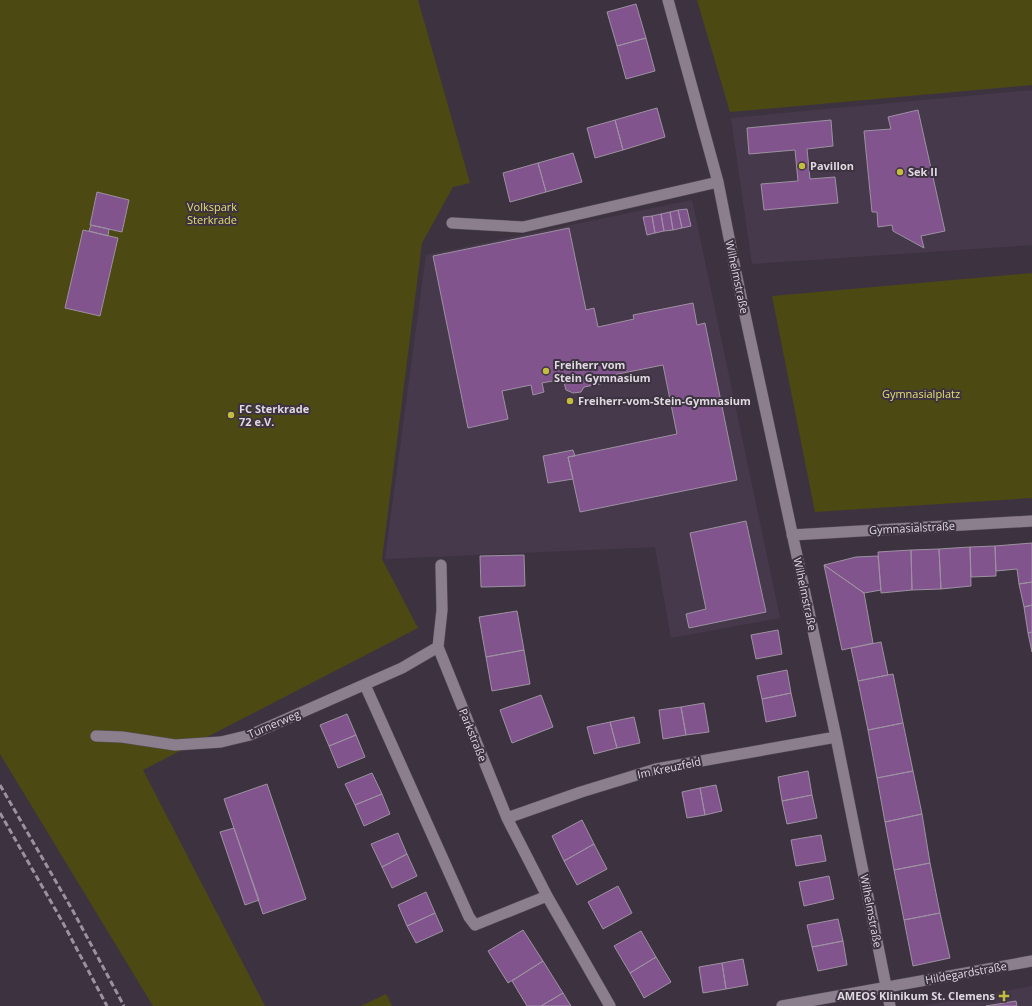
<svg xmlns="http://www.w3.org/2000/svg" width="1032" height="1006" viewBox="0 0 1032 1006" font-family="'Open Sans',sans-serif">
<rect width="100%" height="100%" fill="#3d3340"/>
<!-- built -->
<path fill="#47394c" d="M1032,90v155l-280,19 -21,-146z
M692,200l88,418 -109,20 -16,-91 -270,12 41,-304z
M1032,986v20h-111z"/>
<!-- green -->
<path fill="#4c4913" d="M0,0h418l52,183 -17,4 -31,56 -40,316 36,69 -275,142 122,236h-112l-153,-252z
M697,0h335v85l-302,27z
M1032,273v225l-217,14 -43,-216z
M386,994l6,12h-31z"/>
<!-- building -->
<path fill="#82548e" stroke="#9d91a1" d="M636,4l10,34 -29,8 -10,-34z
M646,38l9,33 -29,8 -9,-33z
M657,108l8,29 -42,13 -8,-30z
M918,110l27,121 -24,5 3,12 -31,-17 -1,-6 -14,2 -1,-15h-5l-8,-81 27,-2 -3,-12z
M615,120l8,30 -28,8 -8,-30z
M831,120l2,26 -26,3 3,30 25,-2 3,26 -74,7 -3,-26 37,-3 -3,-31 -46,4 -2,-26z
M573,153l9,29 -36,10 -8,-29z
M538,163l8,29 -36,10 -7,-29z
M97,192l32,8 -7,32 -32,-7z
M687,209l4,17 -9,2 -4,-18z
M678,210l4,18 -9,2 -3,-18z
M670,212l3,18 -9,1 -3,-17z
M661,214l3,17 -9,2 -3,-17z
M652,216l3,17 -8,2 -4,-18z
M91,225l18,4 -1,7 -19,-5z
M569,228l17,82 8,-2 4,19 36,-8 -1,-4 60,-12 4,22 8,-2 32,157 -157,32 -12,-55 109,-23 -14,-69 -55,11 1,6 -25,5 -3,5 -8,1 -7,-3 -3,-11 -21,4 2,9 -11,3 -2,-10 -29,6 6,28 -40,9 -35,-172z
M83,230l35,8 -18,78 -35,-8z
M573,450l2,6 -7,1 5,22 -25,4 -5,-27z
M746,521l20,91 -77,16 -3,-14 20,-5 -16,-76z
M1032,543v39l-13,2 -2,-15 -21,2 -1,-25z
M995,546l1,30 -25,1 -1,-30z
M970,547l1,39 -30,3 -2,-40z
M939,549l2,40 -29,1 -1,-40z
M911,550l1,40 -31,3 -3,-41z
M524,555l1,31 -44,1 -1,-31z
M878,556l3,34 -17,3 -40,-28 32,-8z
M824,565l40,28 9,50 -31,7z
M1032,582v23l-8,2 -5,-23z
M1032,605v27l-4,1 -4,-26z
M517,611l7,39 -38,7 -7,-40z
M778,630l4,24 -26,5 -5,-24z
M1032,632v20l-4,-19z
M881,642l7,33 -30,6 -7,-33z
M524,650l6,34 -38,7 -6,-34z
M787,670l4,23 -29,6 -5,-23z
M893,674l10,49 -35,7 -10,-49z
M791,693l5,23 -30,6 -4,-23z
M541,695l12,32 -41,16 -12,-33z
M704,703l5,29 -23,3 -5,-28z
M681,707l5,28 -23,4 -4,-29z
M347,714l9,21 -27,11 -9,-21z
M634,717l6,26 -23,5 -7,-26z
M610,722l7,26 -23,6 -7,-27z
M903,723l10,48 -36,7 -9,-48z
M356,735l9,22 -27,11 -9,-22z
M808,771l4,24 -30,6 -4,-24z
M913,771l9,43 -37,8 -8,-44z
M372,773l10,21 -27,11 -10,-21z
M267,784l39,115 -43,15 -39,-115z
M716,785l6,26 -17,4 -5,-27z
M700,788l5,27 -18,3 -5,-26z
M382,794l8,20 -26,12 -9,-21z
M812,795l5,23 -30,6 -5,-23z
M922,814l8,49 -36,7 -9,-48z
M582,820l12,24 -30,17 -12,-25z
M234,828l25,72 -14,5 -25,-73z
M398,833l9,21 -25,13 -11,-23z
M821,835l5,26 -30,5 -5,-26z
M594,844l13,25 -30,16 -13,-24z
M407,854l10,22 -25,12 -10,-21z
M930,863l10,50 -36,7 -10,-50z
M829,876l5,23 -30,7 -5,-24z
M618,886l14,27 -29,16 -15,-27z
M426,892l9,21 -28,13 -9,-21z
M435,913l8,18 -27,12 -9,-17z
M940,913l10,45 -37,8 -9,-46z
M838,919l5,22 -31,6 -5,-22z
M523,930l20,31 -35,22 -20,-32z
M641,931l15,26 -26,16 -16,-27z
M843,941l4,24 -29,6 -6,-24z
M656,957l15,25 -27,16 -14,-25z
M743,959l5,26 -22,4 -4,-26z
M543,961l20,32 -22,13h-14l-15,-25z
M722,963l4,26 -23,4 -4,-26z
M563,993l8,13h-30z
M1016,1001l1,5h-31z"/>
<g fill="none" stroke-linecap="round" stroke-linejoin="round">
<defs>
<path id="minor" d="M668,0l50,182 18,91 100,464 54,269
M452,223l71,4 195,-45
M792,535l240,-14
M441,565l1,45 -4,37 69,171 40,78 63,110
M365,685l104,232 6,8 72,-29
M96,736l26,1 53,8 46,-3 29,-7 152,-67 36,-21
M507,818l74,-26 75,-23 180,-32
M782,1006l250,-45"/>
</defs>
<!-- minor casing -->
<use href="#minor" stroke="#584f5a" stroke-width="12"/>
<!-- minor -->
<use href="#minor" stroke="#8b7f8e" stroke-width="11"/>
<!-- rail -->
<path stroke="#9a929d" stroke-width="3" stroke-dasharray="6 3" stroke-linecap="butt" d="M0,785l73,126 51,95
M0,813l62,108 45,85"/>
</g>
<!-- markers -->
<g fill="#c3bd3e" stroke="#3d3340" stroke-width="1.5">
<circle cx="802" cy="166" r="4"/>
<circle cx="900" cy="172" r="4"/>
<circle cx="546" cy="371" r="4"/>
<circle cx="570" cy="401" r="4"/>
<circle cx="231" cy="415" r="4"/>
<path d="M1002 990h4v4h4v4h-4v4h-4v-4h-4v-4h4z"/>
</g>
<g text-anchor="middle" stroke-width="4" stroke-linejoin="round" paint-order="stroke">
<!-- poi labels -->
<g font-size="11" font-weight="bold" fill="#dfd9e1" stroke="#3d3340" text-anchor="start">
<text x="810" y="170">Pavillon</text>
<text x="908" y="176">Sek II</text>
<text x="554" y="369">Freiherr vom<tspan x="554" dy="13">Stein Gymnasium</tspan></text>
<text x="578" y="405">Freiherr-vom-Stein-Gymnasium</text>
<text x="239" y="413">FC Sterkrade<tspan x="239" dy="13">72 e.V.</tspan></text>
<text x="995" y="1000" text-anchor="end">AMEOS Klinikum St. Clemens</text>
</g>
<!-- park labels -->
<g font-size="11" fill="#e4df70" stroke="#3d3340">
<text x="212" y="211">Volkspark<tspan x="212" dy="13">Sterkrade</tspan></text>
<text x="921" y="398">Gymnasialplatz</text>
</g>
<!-- street labels -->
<g font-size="11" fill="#dfd9e1" stroke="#3d3340">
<text transform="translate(737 277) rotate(78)" y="4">Wilhelmstraße</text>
<text transform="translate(912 528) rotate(-3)" y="4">Gymnasialstraße</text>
<text transform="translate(805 594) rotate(78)" y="4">Wilhelmstraße</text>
<text transform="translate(274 724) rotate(-23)" y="4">Turnerweg</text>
<text transform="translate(473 735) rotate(68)" y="4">Parkstraße</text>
<text transform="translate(669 768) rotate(-12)" y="4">Im Kreuzfeld</text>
<text transform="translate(871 911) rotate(79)" y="4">Wilhelmstraße</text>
<text transform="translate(966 973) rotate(-10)" y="4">Hildegardstraße</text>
</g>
</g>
</svg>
